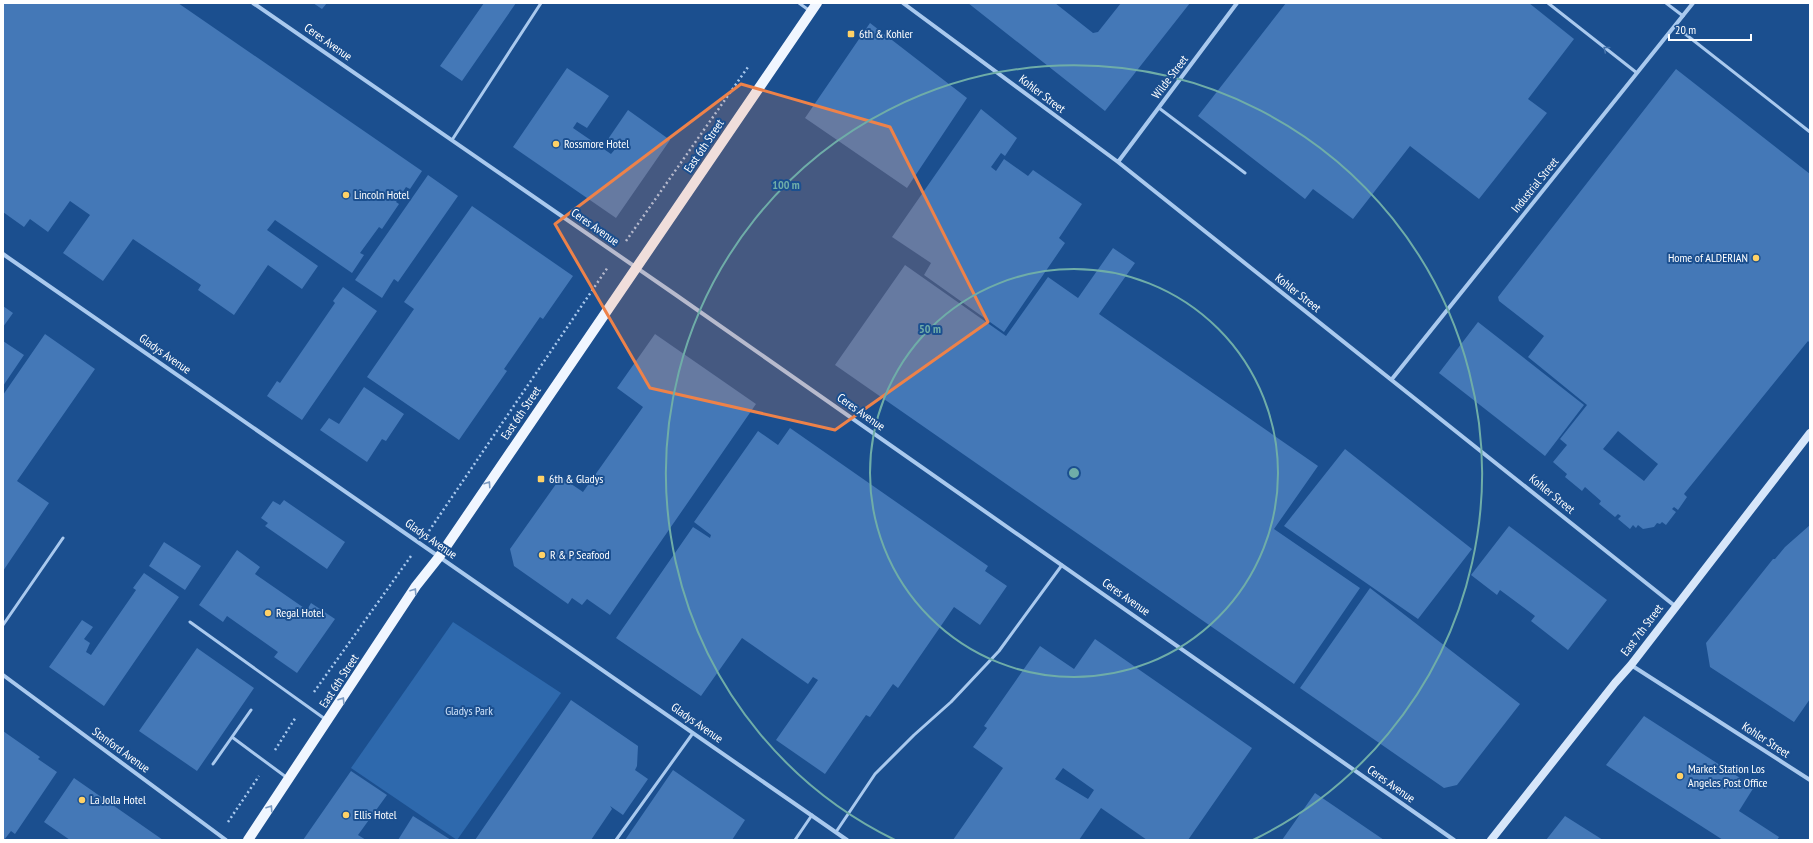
<svg xmlns="http://www.w3.org/2000/svg" width="1813" height="843" viewBox="0 0 1813 843" font-family="'PT Sans Narrow',sans-serif">
<rect width="100%" height="100%" fill="#1b4f8f"/>
<!-- green -->
<path fill="#2e69ad" d="M453,622l108,71 -104,147 -106,-72z"/>
<!-- building -->
<path fill="#4478b7" fill-rule="evenodd" d="M3,3h175l244,168 -12,18 -4,-2 -10,15 3,2 -17,25 -3,-2 -19,26 4,2 -12,18 -77,-53 -8,10 51,36 -16,23 -34,-24 -34,50 -36,-25 3,-5 -68,-46 -30,42 -40,-28 27,-38 -20,-14 -22,31 -18,-13 -6,8 -21,-15z
M313,3h14l-5,6z
M484,3h32l-54,78 -22,-15z
M968,3h87l38,30 5,-1 23,-29h69l-85,108z
M1286,3h243l45,36 -46,60 19,14 -68,86 -69,-53 -57,73 -40,-30 -8,10 -107,-83z
M870,23l97,75 -60,90 -102,-70z
M567,68l42,28 -22,32 -10,-6 -4,6 38,26 5,-6 -10,-6 22,-32 42,30 -54,78 -103,-71z
M1676,69l134,105v169l-2,-2 -124,153 3,3 -9,13 -4,-3 -2,2 4,3 -10,13 -4,-3 -2,2 -3,-1 -3,4 -11,2 -5,-4 -2,3 -3,-3 -3,4 -12,-10 3,-3 -3,-2 -3,3 -16,-13 2,-3 -16,-14 -3,4 -17,-14 2,-3 -14,-12 14,-17 -7,-6 27,-34 -59,-48 16,-21 -45,-35 -1,-4zM1618,431l40,33 -14,17 -41,-32z
M981,109l36,29 -12,18 -4,-3 -10,14 5,4 8,-12 24,17 5,-6 49,34 -23,34 6,5 -61,89 -80,-57 7,-12 -39,-26z
M428,175l30,21 -60,86 -4,-3 -12,19 -27,-18z
M472,206l101,70 -30,43 -3,-2 -36,52 3,2 -48,69 -92,-63 47,-68 -10,-7z
M1113,248l22,15 -36,51 219,152 -44,63 86,59 -66,96 -459,-319 70,-100 101,71 42,-59 30,21z
M343,287l34,24 -75,109 -35,-24 10,-15 3,2 55,-80 -2,-2z
M3,306l10,7 -10,14z
M1478,322l106,83 -39,51 -106,-83z
M45,334l50,35 -78,112 32,22 -46,68v-176z
M655,334l101,70 -146,211 -23,-16 -5,6 -10,-7 -4,6 -54,-38 -4,-17 51,-72 22,15 60,-85 -26,-19z
M3,341l21,14 -21,31z
M364,387l40,27 -18,27 -4,-2 -15,23 -47,-32 9,-12 10,6z
M790,428l198,138 -3,5 22,15 -27,39 -26,-18 -56,81 -5,-4 -23,33 -4,-2 -41,59 -49,-34 42,-60 -5,-3 -5,7 -66,-46 -41,58 -85,-58 77,-111 17,11 1,-3 -17,-13 64,-91 20,14z
M1345,449l127,100 -54,70 -134,-93z
M284,500l61,42 -18,27 -62,-43 3,-3 -7,-5 12,-17 7,4z
M1810,525v174l-16,23 -84,-55 -4,-24 67,-84h2l10,-12z
M1509,526l98,74 -39,50 -37,-29 4,-5 -35,-26 -3,5 -26,-20z
M164,542l37,24 -16,24 -36,-24z
M237,550l23,17 -5,7 52,36 4,-7 24,16 -38,54 -23,-16 4,-5 -51,-36 -4,6 -24,-17z
M144,573l35,24 -75,109 -55,-39 33,-47 11,7 -9,12 6,4 -4,9 5,3 45,-65 -3,-2z
M1370,588l150,116 -63,81 -13,3 -144,-100z
M1095,639l157,109 -64,92h-41l-46,-32 -22,32h-126l50,-72 -30,-21 14,-19 -3,-2 56,-80 34,23zM1063,768l31,22 -6,9 -33,-20z
M197,648l57,40 -57,83 -58,-40z
M571,700l67,46 -1,20 -2,4 13,9 -25,36 -13,-9 2,3 -21,31h-116z
M1644,716l110,71 -15,24 40,26 -2,3h-54l-117,-75z
M3,731l37,26 -2,2 19,13 -42,62 -4,-3 -7,9z
M673,770l72,50 -13,20h-107z
M351,771l36,24 -29,40 8,5h-63z
M74,778l89,62h-93l-26,-18z
M1315,793l69,47h-102z
M413,816l38,24h-53z
M1565,816l38,24h-57z"/>
<g fill="none" stroke-linecap="round" stroke-linejoin="round">
<!-- path -->
<path stroke="#a9c9ee" stroke-width="2.5" stroke-dasharray="2 3" stroke-linecap="butt" d="M626,241l122,-174
M429,531l179,-264
M314,692l97,-136
M275,750l21,-33
M228,822l31,-46"/>
<!-- lane -->
<path stroke="#a9c9ee" stroke-width="3" d="M799,3l11,8
M1548,3l89,70
M1666,3l17,13
M1675,26l135,106
M1159,108l86,65
M452,140l89,-137
M190,622l135,97
M3,625l60,-87
M232,737l19,-27
M213,764l19,-27 54,40
M836,832l39,-58 39,-39 37,-33 48,-51 63,-86
M616,840l77,-107
M795,840l17,-25"/>
<!-- street -->
<path stroke="#a9c9ee" stroke-width="4" d="M253,3l423,292 778,545
M903,3l215,159 557,444
M1118,162l119,-159
M3,254l844,586
M1392,379l301,-376
M1631,665l179,115
M3,675l223,165"/>
<!-- secondary -->
<path stroke="#d6e6fa" stroke-width="8" d="M1491,840l124,-157 16,-18 179,-232"/>
<!-- primary -->
<path stroke="#f0f6ff" stroke-width="10" d="M248,840l168,-254 23,-29 378,-554"/>
</g>
<!-- one-way arrows -->
<defs><path id="oneway-chevron" d="M-2-3.5L2.5 0L-2 3.5" fill="none" stroke-width="1.6" stroke-linecap="round" stroke-linejoin="round"/></defs>
<use stroke="#4674ac" href="#oneway-chevron" transform="translate(1606 49) rotate(-141)"/>
<g stroke="#7b9ac1">
<use href="#oneway-chevron" transform="translate(488 484) rotate(-56)"/>
<use href="#oneway-chevron" transform="translate(414 591) rotate(-56)"/>
<use href="#oneway-chevron" transform="translate(342 700) rotate(-57)"/>
<use href="#oneway-chevron" transform="translate(270 808) rotate(-56)"/>
</g>
<!-- marked area -->
<path fill="#ee8249" fill-opacity="0.2" stroke="#ee8249" stroke-width="3" stroke-linejoin="round" d="M741,84l149,43 98,195 -153,108 -185,-42 -95,-164z"/>
<!-- distance rings -->
<g fill="none" stroke="#6fada8" stroke-width="2">
<circle cx="1074" cy="473" r="204"/>
<path d="M895 840A408 408 0 1 1 1253 840"/>
</g>
<!-- markers -->
<g fill="#ffd166" stroke="#1b4f8f" stroke-width="1.5">
<rect x="847" y="30" width="8" height="8" rx="2"/>
<circle cx="556" cy="144" r="4"/>
<circle cx="346" cy="195" r="4"/>
<circle cx="1756" cy="258" r="4"/>
<rect x="537" y="475" width="8" height="8" rx="2"/>
<circle cx="542" cy="555" r="4"/>
<circle cx="268" cy="613" r="4"/>
<circle cx="1680" cy="776" r="4"/>
<circle cx="82" cy="800" r="4"/>
<circle cx="346" cy="815" r="4"/>
</g>
<g text-anchor="middle" stroke-width="4" stroke-linejoin="round" paint-order="stroke">
<!-- poi labels -->
<g font-size="12" fill="#fff" stroke="#1b4f8f" text-anchor="start">
<text x="859" y="38">6th &amp; Kohler</text>
<text x="564" y="148">Rossmore Hotel</text>
<text x="354" y="199">Lincoln Hotel</text>
<text x="1748" y="262" text-anchor="end">Home of ALDERIAN</text>
<text x="549" y="483">6th &amp; Gladys</text>
<text x="550" y="559">R &amp; P Seafood</text>
<text x="276" y="617">Regal Hotel</text>
<text x="1688" y="773">Market Station Los<tspan x="1688" dy="14">Angeles Post Office</tspan></text>
<text x="90" y="804">La Jolla Hotel</text>
<text x="354" y="819">Ellis Hotel</text>
</g>
<!-- street labels -->
<g font-size="12" fill="#fff" stroke="#1b4f8f">
<text transform="translate(328 42) rotate(35)" y="4">Ceres Avenue</text>
<text transform="translate(1170 77) rotate(-53)" y="4">Wilde Street</text>
<text transform="translate(1042 94) rotate(37)" y="4">Kohler Street</text>
<text transform="translate(704 146) rotate(-56)" y="4">East 6th Street</text>
<text transform="translate(1535 185) rotate(-51)" y="4">Industrial Street</text>
<text transform="translate(595 227) rotate(35)" y="4">Ceres Avenue</text>
<text transform="translate(1298 293) rotate(38)" y="4">Kohler Street</text>
<text transform="translate(165 354) rotate(35)" y="4">Gladys Avenue</text>
<text transform="translate(861 412) rotate(35)" y="4">Ceres Avenue</text>
<text transform="translate(521 413) rotate(-56)" y="4">East 6th Street</text>
<text transform="translate(1552 494) rotate(39)" y="4">Kohler Street</text>
<text transform="translate(431 539) rotate(35)" y="4">Gladys Avenue</text>
<text transform="translate(1126 597) rotate(35)" y="4">Ceres Avenue</text>
<text transform="translate(1642 630) rotate(-53)" y="4">East 7th Street</text>
<text transform="translate(339 681) rotate(-57)" y="4">East 6th Street</text>
<text transform="translate(697 723) rotate(35)" y="4">Gladys Avenue</text>
<text transform="translate(1766 740) rotate(33)" y="4">Kohler Street</text>
<text transform="translate(121 750) rotate(36)" y="4">Stanford Avenue</text>
<text transform="translate(1391 784) rotate(35)" y="4">Ceres Avenue</text>
</g>
<!-- park labels -->
<g font-size="12" fill="#cfe3fa" stroke="#1b4f8f">
<text x="469" y="715">Gladys Park</text>
</g>
</g>
<circle cx="1074" cy="473" r="6" fill="#6fada8" stroke="#1b4f8f" stroke-width="2"/>
<g font-size="12" text-anchor="middle" font-weight="bold" fill="#6fada8" stroke="#1b4f8f" stroke-width="4" stroke-linejoin="round" paint-order="stroke">
<text x="786" y="189">100 m</text>
<text x="930" y="333">50 m</text>
</g>
<!-- border -->
<rect width="1813" height="843" fill="none" stroke="#ffffff" stroke-width="8"/>
<!-- scale -->
<path d="M1669 34v6h82v-6" fill="none" stroke="#ffffff" stroke-width="2"/>
<text x="1675" y="34" font-size="12" fill="#ffffff" stroke="#1b4f8f" stroke-width="3" paint-order="stroke">20 m</text>
</svg>
